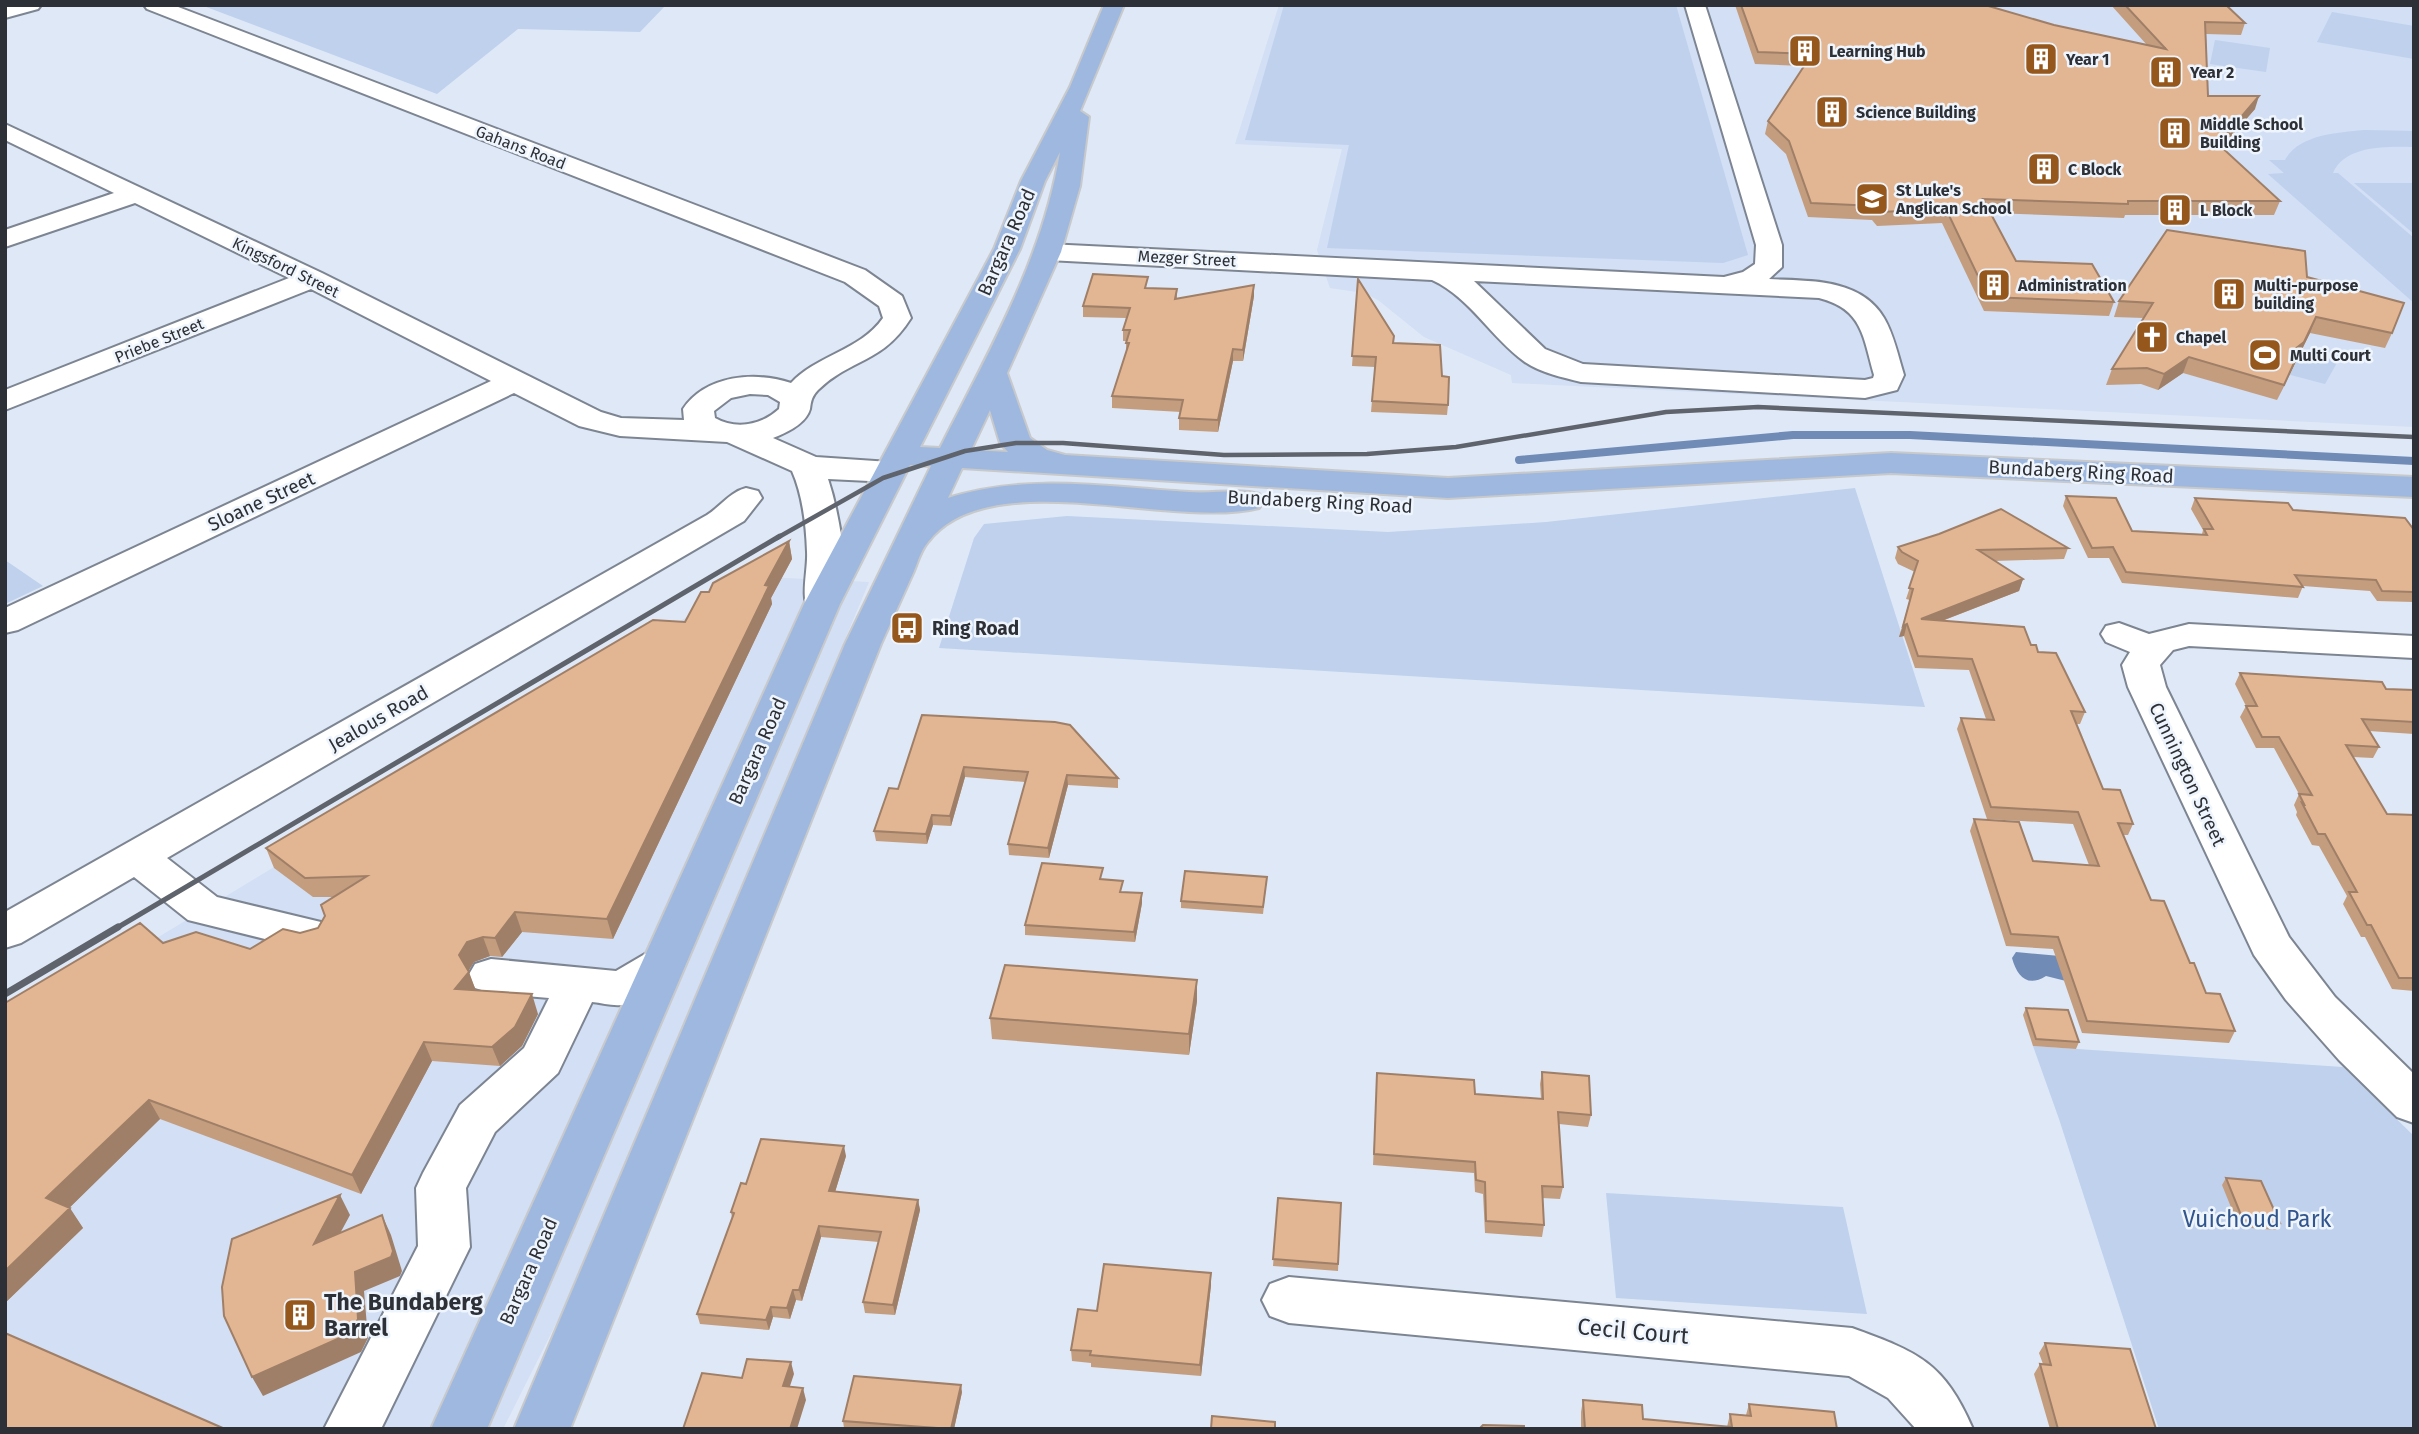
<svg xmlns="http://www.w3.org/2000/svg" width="2419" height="1434" viewBox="0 0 2419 1434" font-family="'Fira Sans',sans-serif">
<rect width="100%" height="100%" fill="#dfe8f6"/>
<!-- built -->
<path fill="#d2dff4" d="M1279,5h1135v422l-902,-44 -1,-8 -87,-38 -46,-37 -14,-7 -34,-5 -13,-38 25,-101 -107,-5z
M761,572l24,6 84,4 -295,706 -71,141h-498v-399z"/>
<!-- green -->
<path fill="#bfd1ed" d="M201,5h465l-26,27 -122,-3 -81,65z
M1284,5h392l72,250 -25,8 -396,-15 22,-103 -104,-5z
M2332,12l82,14v33l-97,-17z
M2215,40l55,8 -4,24 -56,-8z
M2364,130l50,1v16c-26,-1 -70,-2 -81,26h5l76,65v65l-146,-129 16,-1 -15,-13h16c14,-26 53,-27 79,-30z
M2354,183h60v51z
M2208,327l130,34 -13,23 -132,-35z
M1855,488l70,219 -986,-59 35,-110 10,-14 83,-8 321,16 158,-10z
M5,560l38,26 -38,18z
M2033,1046l310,21 71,69v293h-255l-100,-310z
M1606,1193l237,14 24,107 -251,-16z"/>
<!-- water -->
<path fill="#708bb5" d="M2016,952l44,4 6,25 -20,-5c-19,12 -29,0 -34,-18z"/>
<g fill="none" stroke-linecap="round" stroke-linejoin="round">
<!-- stream -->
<path stroke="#708bb5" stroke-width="8" d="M1519,460l274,-25h117l504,26"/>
<defs>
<path id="minor" d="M41,5l-3,4 -33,9v-12z
M144,5h29l692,265 37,26 9,22c-29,46 -60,40 -93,72 -6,6 -7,11 -8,19 -4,15 -24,24 -37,29l43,19 74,5 11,3 5,7 -5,7 -11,3 -62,-3c10,30 26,105 7,133l-13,3 -13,-3c-9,-15 -1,-42 -2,-60 -1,-27 -4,-56 -15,-81l-65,-29 -107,-6 -41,-10 -65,-33 -496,237 -13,3v-25l486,-227 -180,-92 -306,121v-20l284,-112 -154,-75 -130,44v-17l109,-37 -109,-53v-16l317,149 279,139 20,6 63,2 -1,-11c23,-34 72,-38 108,-26 26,-28 70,-33 92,-65l-4,-12 -34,-24 -698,-273zM750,394l18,1 12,7 -1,7c-17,16 -43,21 -64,9l-1,-7 17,-13z
M1685,5h20l77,240v22l-13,12c40,2 92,-1 115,39 10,17 14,38 20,57l-7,15 -32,8 -284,-16c-19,-5 -40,-9 -56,-20 -34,-24 -54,-64 -93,-82l-384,-20 -9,-2 -4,-6 4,-6 9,-2 676,33 19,-5 12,-8 1,-19zM1474,281l345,17c44,11 44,39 55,77l-1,3 -8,2 -282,-16 -38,-15z
M746,488l12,3 4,7 -18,23 -577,337 50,39 108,26 6,11 -6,11 -16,5 -121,-30 -54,-43 -113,66 -16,5v-36l702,-397c14,-9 23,-23 39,-27z
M2119,623l30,11 40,-10 225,12v22l-225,-12 -16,4 -13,15 6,22 123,250 46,60 79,77v49l-17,-6 -58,-57 -53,-60 -32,-45 -126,-268 -6,-22 8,-13 -24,-10 -5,-8 5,-8z
M661,950l16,4 6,12c-9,17 -41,37 -62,39 -9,1 -19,-2 -29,-3l-34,71 -63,59 -29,56 4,59 -89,182h-57l94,-183 -2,-58 7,-15 37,-68 64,-57 25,-50 -58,-5 -16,-5 -7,-12 7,-12 16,-5 125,12 29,-17z
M1289,1277l563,51c66,24 92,34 121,101h-57l-28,-31 -39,-22 -560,-53 -19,-7 -8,-16 8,-16z"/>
<path id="major" d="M1104,5h20l-44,106 9,6 -9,69 -19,66 -54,121 23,65 17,12 18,5 383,23 443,-25 523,24v20l-523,-24 -443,25 -486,-30 -14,30c80,-25 159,-11 241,-6 23,2 47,-4 70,2l5,7 -5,7c-88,22 -270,-46 -331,34 -7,8 -10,19 -14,29 -11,24 -22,49 -33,73l-311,785h-56l331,-785 86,-178 -21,-1 -70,139 -353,825h-56l373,-825 190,-355 27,-68 49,-94zM1060,152c-17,107 -72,201 -120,296l-20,-1 100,-198 25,-68zM990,410l10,33 8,9 -37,-2z"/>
</defs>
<!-- minor casing -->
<use href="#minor" stroke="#7d8592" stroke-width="4"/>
<!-- major casing -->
<use href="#major" stroke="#c8c9cb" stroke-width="4"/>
<!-- minor -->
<use href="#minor" fill="#fff" fill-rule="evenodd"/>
<!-- major -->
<use href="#major" fill="#9eb8e0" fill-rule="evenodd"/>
<!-- rail-far2 -->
<path stroke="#5f636c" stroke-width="4.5" d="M777,538l106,-60 82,-27 51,-8h47l161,12 143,-1 89,-7 210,-35 92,-5 656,30"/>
<!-- rail-far1 -->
<path stroke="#5f636c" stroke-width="5" d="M115,929l665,-393"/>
<!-- rail -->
<path stroke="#5f636c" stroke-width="7" d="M5,994l113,-67"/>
</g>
<!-- wall -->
<path fill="#c39d7e" d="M1735,5h250l69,20 93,20 -36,-40h115l19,18 -4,12 -35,-1 2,62 47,13 -33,38 58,54 -6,14h-149l-1,3 -133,-5 25,48 98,41 -5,14 -125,-5 -42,-88 -65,3 -5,-6 -64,-3 -22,-63 -21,-20 3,-13 36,-55 -49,-2z
M2307,277l85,56 -7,15 -75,-15 -33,67 -94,-27 -25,17 -17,-6 -35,1 6,-16 32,-51 -30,-1 5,-16z
M1358,279l35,64 49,33 6,29 -1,10 -76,-3 4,-45 -23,-1z
M1254,285v11l-11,65h-10l-15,71 -39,-2v-12l2,-6 -69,-4v-12l14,-44v-11h-3v-11l3,-12 -43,-1v-11l65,-18 29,1v10z
M2066,496l66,35 70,3 1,-4 -12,-21 4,-11 98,12 121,20v72l-37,-1 -7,-10 -67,-5 -5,12 -176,-15 -13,-25h-21l-25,-52z
M789,541l3,18 -21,39 1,6 -159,335 -91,-7 -20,25 -12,-1 -16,6 -6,9 8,20 62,23 -16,32 -22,20 -68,-5 -71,133 -201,-75 -91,89 14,20 -78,75 158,-360 87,6 68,-21 17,-31h-22l-39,-29 -8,-20 419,-226 24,-30z
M1898,547l170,1 -4,11 -70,2 29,18 -4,12 -77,30 89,24 7,7 47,60 -5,12h-4l27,65 30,35 -5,11h-5l28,65 39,63 16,30 29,38 -6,12 -147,-10 -29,-84 -47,-3 -36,-115 4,-12 59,42 56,4 -16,-41 -86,-5 -30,-90 4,-11 25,1 -17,-49 -54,-2 -11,-32 -5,1 11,-37 -4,-1 9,-27 -17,-8 -3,-6z
M2240,673l146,16 28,1v44l-45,-3 10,16 -6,11 -20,-1 34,57 27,1v176l-22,-2 -27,-52h-4l-18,-33 4,-8 -28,-50 -7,-1 -16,-30 1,-3 -3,-7 5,-11 -25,-46h-18l-16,-31 6,-11 -11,-22z
M922,715l196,63v10l-50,-3 -19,73 -40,-3 -1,-11 17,-62 -60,-5 -14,49 -18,-1 -6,19 -51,-3 -2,-10 24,-42z
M1267,877l-4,37 -82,-6v-7z
M1123,892l19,1v10l-7,39 -110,-7v-10z
M1197,980v21l-8,54 -197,-16 -2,-21z
M2026,1008l53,34 -3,7 -43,-3 -10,-31z
M1542,1072l49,43 -3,12 -29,-3 4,63 -3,12 -18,-1 2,27 -2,12 -57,-4 -2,-39 -8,-2 -1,-19 -101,-8 4,-92 98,21 66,5 -1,-15z
M846,1156l-11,36 83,8 2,10 -25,105 -30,-2 -2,-11 16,-60 -58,-5 -19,64 -6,-1 -6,19 -17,-2 -4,13 -69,-6 -3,-10 35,-96 -1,-6 15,-28z
M2226,1178l54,45 -4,7 -37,-3 -17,-42z
M1278,1198l63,5 -3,68 -65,-5z
M1211,1285l-10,91 -110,-9v-4l-19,-2 -1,-11 26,-39z
M2045,1343l111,86h-106l-16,-55 6,-10h3l-4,-11z
M962,1392l-8,37h-95l-15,-1 -1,-7z
M1583,1400l60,19 84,8 3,-13 16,1 3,-11 88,25h-256v-17z"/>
<!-- shaded-wall -->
<path fill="#9f7f67" d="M2259,96l-4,13 -42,48 5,-13z
M1254,285v11l-11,65v-11z
M2316,317l-6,16 -33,67 7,-15 11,-36z
M1233,349v12l-15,71v-12z
M2189,357l-6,16 -25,17 6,-16z
M789,541l3,18 -21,39 1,6 -159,335 -6,-20 158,-334z
M2023,579l-4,12 -101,39 3,-11z
M1907,624l-3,12 -5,1 4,-11z
M964,767l1,10 -14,49 -1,-10z
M1067,775l1,10 -19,73 -1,-10z
M932,815l1,10 -6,19 -1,-10z
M1142,893v10l-7,39 -1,-10z
M515,912l7,20 -20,25 -7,-19z
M483,937l7,19 -16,6 -8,13 -7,-20 8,-13z
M469,972l7,19 -21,-2z
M1197,980v21l-8,54v-21z
M532,994l6,20 -16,32 -22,20 -8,-19z
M424,1042l8,19 -71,133 -9,-19z
M149,1100l11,19 -101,99 -13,-20z
M844,1146l2,10 -14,46 -3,-11z
M340,1195l10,20 -26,48 -10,-19z
M918,1200l2,10 -25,105 -2,-10z
M70,1208l13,20 -78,75v-32z
M382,1215l9,20 11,36 -2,5 -36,15 4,47 -7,14 -98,44 -11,-19 103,-105z
M819,1226l2,11 -19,64 -3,-11z
M1211,1273v12l-10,91 -1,-11z
M793,1290l3,10 -6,19 -3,-11z
M771,1307l2,10 -4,13 -3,-10z
M791,1362l3,12 -8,24 -3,-12z
M961,1385l1,7 -8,37h-3z
M803,1388l3,12 -9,29h-7z"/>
<!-- building -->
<path fill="#e3b693" stroke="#9f7f67" stroke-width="2" d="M1741,5h244l69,20 112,24 -41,-44h101l19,18 -40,-1 3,74h51l-41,48 62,57h-152v3l-145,-5 33,62 76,3 22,38 -126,-5 -42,-88 -66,3 -5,-6 -64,-3 -22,-62 -21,-20 44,-67 -54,-2z
M2167,230l138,21 2,26 97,26 -12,30 -76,-16 -12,25 -9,7 3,5 -14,31 -95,-28 -25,17 -17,-6 -35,1 41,-66 -34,-2z
M1093,274l55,3 -3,11 32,1 -2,10 79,-14 -11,65 -10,-1 -15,71 -39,-2 4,-18 -71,-4 17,-53h-3l4,-13h-7l7,-22 -47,-2z
M1358,279l36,57 -1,7 47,2 2,31 7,1 -1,28 -76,-4 4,-44 -24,-1z
M2066,496l50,2 16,33 75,4 -3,-6h9l-18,-31 93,5 5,7 112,8 9,12v62l-32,-1 -6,-11 -81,-5 8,12 -177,-15 -13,-25 -21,1z
M2001,509l67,39 -90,2 45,29 -102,40 103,8 7,18h5l2,7 18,1 29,59 -14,-1 32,78 17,1 13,34 -15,-1 33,77 13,1 26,62h4l12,30 14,1 15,37 -148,-10 -29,-84 -47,-3 -37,-115 45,3 14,39 66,5 -21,-54 -87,-5 -30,-89 33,2 -22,-61 -54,-3 -11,-32 -4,2 10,-37 -4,-1 9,-27 -16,-9 -4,-5 41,-13z
M789,541l-24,44 4,1 -162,333 -92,-7 -20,26 -12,-1 -16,5 -8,13 10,17 -14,17 77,5 -17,33 -23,20 -68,-5 -72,133 -203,-75 -103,98 24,10 -65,63v-268l135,-80 23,20 33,-11 54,17 33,-20 17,4 18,-5 7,-12 -4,-11 46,-29 -62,2 -39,-30 387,-228 32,2 16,-30h8l4,-9z
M2240,673l142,9 4,7 28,1v32l-52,-3 17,28 -33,-2 41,69 27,1v163h-15l-28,-53h-4l-18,-33h8l-32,-58h-7l-16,-31 2,1 -5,-10 13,1 -33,-58h-17l-16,-31h11z
M922,715l133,7 15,3 48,53 -51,-3 -19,73 -40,-4 20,-72 -64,-5 -14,49 -18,-1 -6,19 -52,-3 15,-43 9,1z
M1042,863l61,5 -3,11 23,2 -3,11 22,1 -8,39 -109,-7z
M1185,871l82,6 -4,30 -82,-6z
M1005,965l192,15 -8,54 -199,-16z
M2026,1008l42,2 11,32 -43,-3z
M1542,1072l47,4 2,39 -33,-3 5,75 -21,-1 2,39 -58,-4 -1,-39 -9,-2 -1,-18 -101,-8 3,-81 97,7 1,14 68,5z
M761,1139l83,7 -15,45 89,9 -25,105 -30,-3 18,-70 -62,-6 -20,64h-6l-6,18 -16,-1 -5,13 -69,-6 37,-101 -3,-1 10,-29 5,1z
M2226,1178l35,3 19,42 -37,-3z
M340,1195l-26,49 68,-29 11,36 -2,6 -36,15 3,47 -7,14 -99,44 -28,-61 -2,-29 10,-48z
M1278,1198l63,5 -3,61 -65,-5z
M1104,1264l107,9 -11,92 -110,-10 1,-4 -20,-1 7,-41 19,2z
M5,1333l220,96h-220z
M2045,1343l85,6 26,80h-98l-18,-65 11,1z
M747,1359l44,3 -8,24 20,2 -13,41h-107l19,-56 40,5z
M854,1376l107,9 -10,44 -108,-8z
M1583,1400l59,5 1,14 89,8 -2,-13 21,2 -2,-12 85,8 3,17h-252z
M1212,1416l63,6v7h-64z
M1483,1425l41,1v3h-45z"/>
<!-- icons -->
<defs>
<symbol id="building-square" viewBox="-11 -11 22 22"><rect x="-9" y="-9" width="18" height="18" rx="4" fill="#95571b" stroke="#eff5fd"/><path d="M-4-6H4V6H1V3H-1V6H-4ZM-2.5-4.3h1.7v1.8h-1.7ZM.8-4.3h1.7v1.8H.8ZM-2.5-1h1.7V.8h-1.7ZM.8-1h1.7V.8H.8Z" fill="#fff"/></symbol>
<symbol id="school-square" viewBox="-11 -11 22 22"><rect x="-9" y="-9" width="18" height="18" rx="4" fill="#95571b" stroke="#eff5fd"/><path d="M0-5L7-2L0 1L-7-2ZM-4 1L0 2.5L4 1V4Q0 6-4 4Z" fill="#fff"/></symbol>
<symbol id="church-square" viewBox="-11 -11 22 22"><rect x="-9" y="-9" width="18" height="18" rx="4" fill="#95571b" stroke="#eff5fd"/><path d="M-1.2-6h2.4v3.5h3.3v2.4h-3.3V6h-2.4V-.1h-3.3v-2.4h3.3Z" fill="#fff"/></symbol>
<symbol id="stadium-square" viewBox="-11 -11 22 22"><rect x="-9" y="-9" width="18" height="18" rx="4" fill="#95571b" stroke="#eff5fd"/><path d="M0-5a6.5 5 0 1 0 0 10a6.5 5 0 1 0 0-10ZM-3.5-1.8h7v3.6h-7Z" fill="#fff"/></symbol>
<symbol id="bus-square" viewBox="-11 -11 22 22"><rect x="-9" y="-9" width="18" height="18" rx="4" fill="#95571b" stroke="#eff5fd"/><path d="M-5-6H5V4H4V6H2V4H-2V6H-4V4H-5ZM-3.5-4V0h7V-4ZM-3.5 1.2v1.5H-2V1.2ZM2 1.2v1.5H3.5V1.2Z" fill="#fff"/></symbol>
</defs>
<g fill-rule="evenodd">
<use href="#building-square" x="1786" y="32" width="38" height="38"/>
<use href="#building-square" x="2022" y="40" width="38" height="38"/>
<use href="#building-square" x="2147" y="53" width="38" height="38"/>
<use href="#building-square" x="1813" y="93" width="38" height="38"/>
<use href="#building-square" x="2156" y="114" width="38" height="38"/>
<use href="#building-square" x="2025" y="150" width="38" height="38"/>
<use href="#school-square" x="1853" y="180" width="38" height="38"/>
<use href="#building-square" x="2156" y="191" width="38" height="38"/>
<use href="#building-square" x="1975" y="266" width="38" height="38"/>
<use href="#building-square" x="2210" y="275" width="38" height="38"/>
<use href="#church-square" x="2133" y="318" width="38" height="38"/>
<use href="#stadium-square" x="2246" y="336" width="38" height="38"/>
<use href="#bus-square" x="888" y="609" width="38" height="38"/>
<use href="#building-square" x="281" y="1296" width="38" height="38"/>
</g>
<g text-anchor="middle" stroke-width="5" stroke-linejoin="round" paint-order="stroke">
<!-- far-poi labels -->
<g font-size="16" font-weight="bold" fill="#2d3036" stroke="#eff5fd" text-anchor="start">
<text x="1829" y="57">Learning Hub</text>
<text x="2066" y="65">Year 1</text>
<text x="2190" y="78">Year 2</text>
<text x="1856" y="118">Science Building</text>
<text x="2200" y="130">Middle School<tspan x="2200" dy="18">Building</tspan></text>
<text x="2068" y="175">C Block</text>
<text x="1896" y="196">St Luke's<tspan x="1896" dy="18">Anglican School</tspan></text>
<text x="2200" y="216">L Block</text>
<text x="2018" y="291">Administration</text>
<text x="2254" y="291">Multi-purpose<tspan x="2254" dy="18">building</tspan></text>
<text x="2176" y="343">Chapel</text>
<text x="2290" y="361">Multi Court</text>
</g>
<!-- far-street labels -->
<g font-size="16" fill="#2d3036" stroke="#eff5fd">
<text transform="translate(521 147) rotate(21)" y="6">Gahans Road</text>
<text transform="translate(1187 258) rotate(3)" y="6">Mezger Street</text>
<text transform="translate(286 267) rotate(26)" y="6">Kingsford Street</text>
<text transform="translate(159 340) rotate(-22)" y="6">Priebe Street</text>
</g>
<!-- street labels -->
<g font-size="19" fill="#2d3036" stroke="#eff5fd">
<text transform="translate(1006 242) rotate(-66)" y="7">Bargara Road</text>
<text transform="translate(2081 471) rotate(3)" y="7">Bundaberg Ring Road</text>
<text transform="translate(261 501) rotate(-25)" y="7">Sloane Street</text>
<text transform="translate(1320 501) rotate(3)" y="7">Bundaberg Ring Road</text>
<text transform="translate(378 718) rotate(-30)" y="7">Jealous Road</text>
<text transform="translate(757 751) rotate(-66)" y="7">Bargara Road</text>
<text transform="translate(2188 774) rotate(65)" y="7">Cunnington Street</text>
<text transform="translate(528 1271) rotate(-66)" y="7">Bargara Road</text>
</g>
<!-- poi labels -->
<g font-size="19" font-weight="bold" fill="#2d3036" stroke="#eff5fd" text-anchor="start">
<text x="932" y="635">Ring Road</text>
</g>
<!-- near-park labels -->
<g font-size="23" fill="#31558c" stroke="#eff5fd">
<text x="2257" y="1227">Vuichoud Park</text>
</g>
<!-- near-poi labels -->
<g font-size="23" font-weight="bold" fill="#2d3036" stroke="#eff5fd" text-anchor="start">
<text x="324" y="1310">The Bundaberg<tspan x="324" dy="26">Barrel</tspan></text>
</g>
<!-- near-street labels -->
<g font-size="23" fill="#2d3036" stroke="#eff5fd">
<text transform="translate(1633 1331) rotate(5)" y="8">Cecil Court</text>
</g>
</g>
<!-- border -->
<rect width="2419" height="1434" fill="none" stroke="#2d3036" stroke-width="14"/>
</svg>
